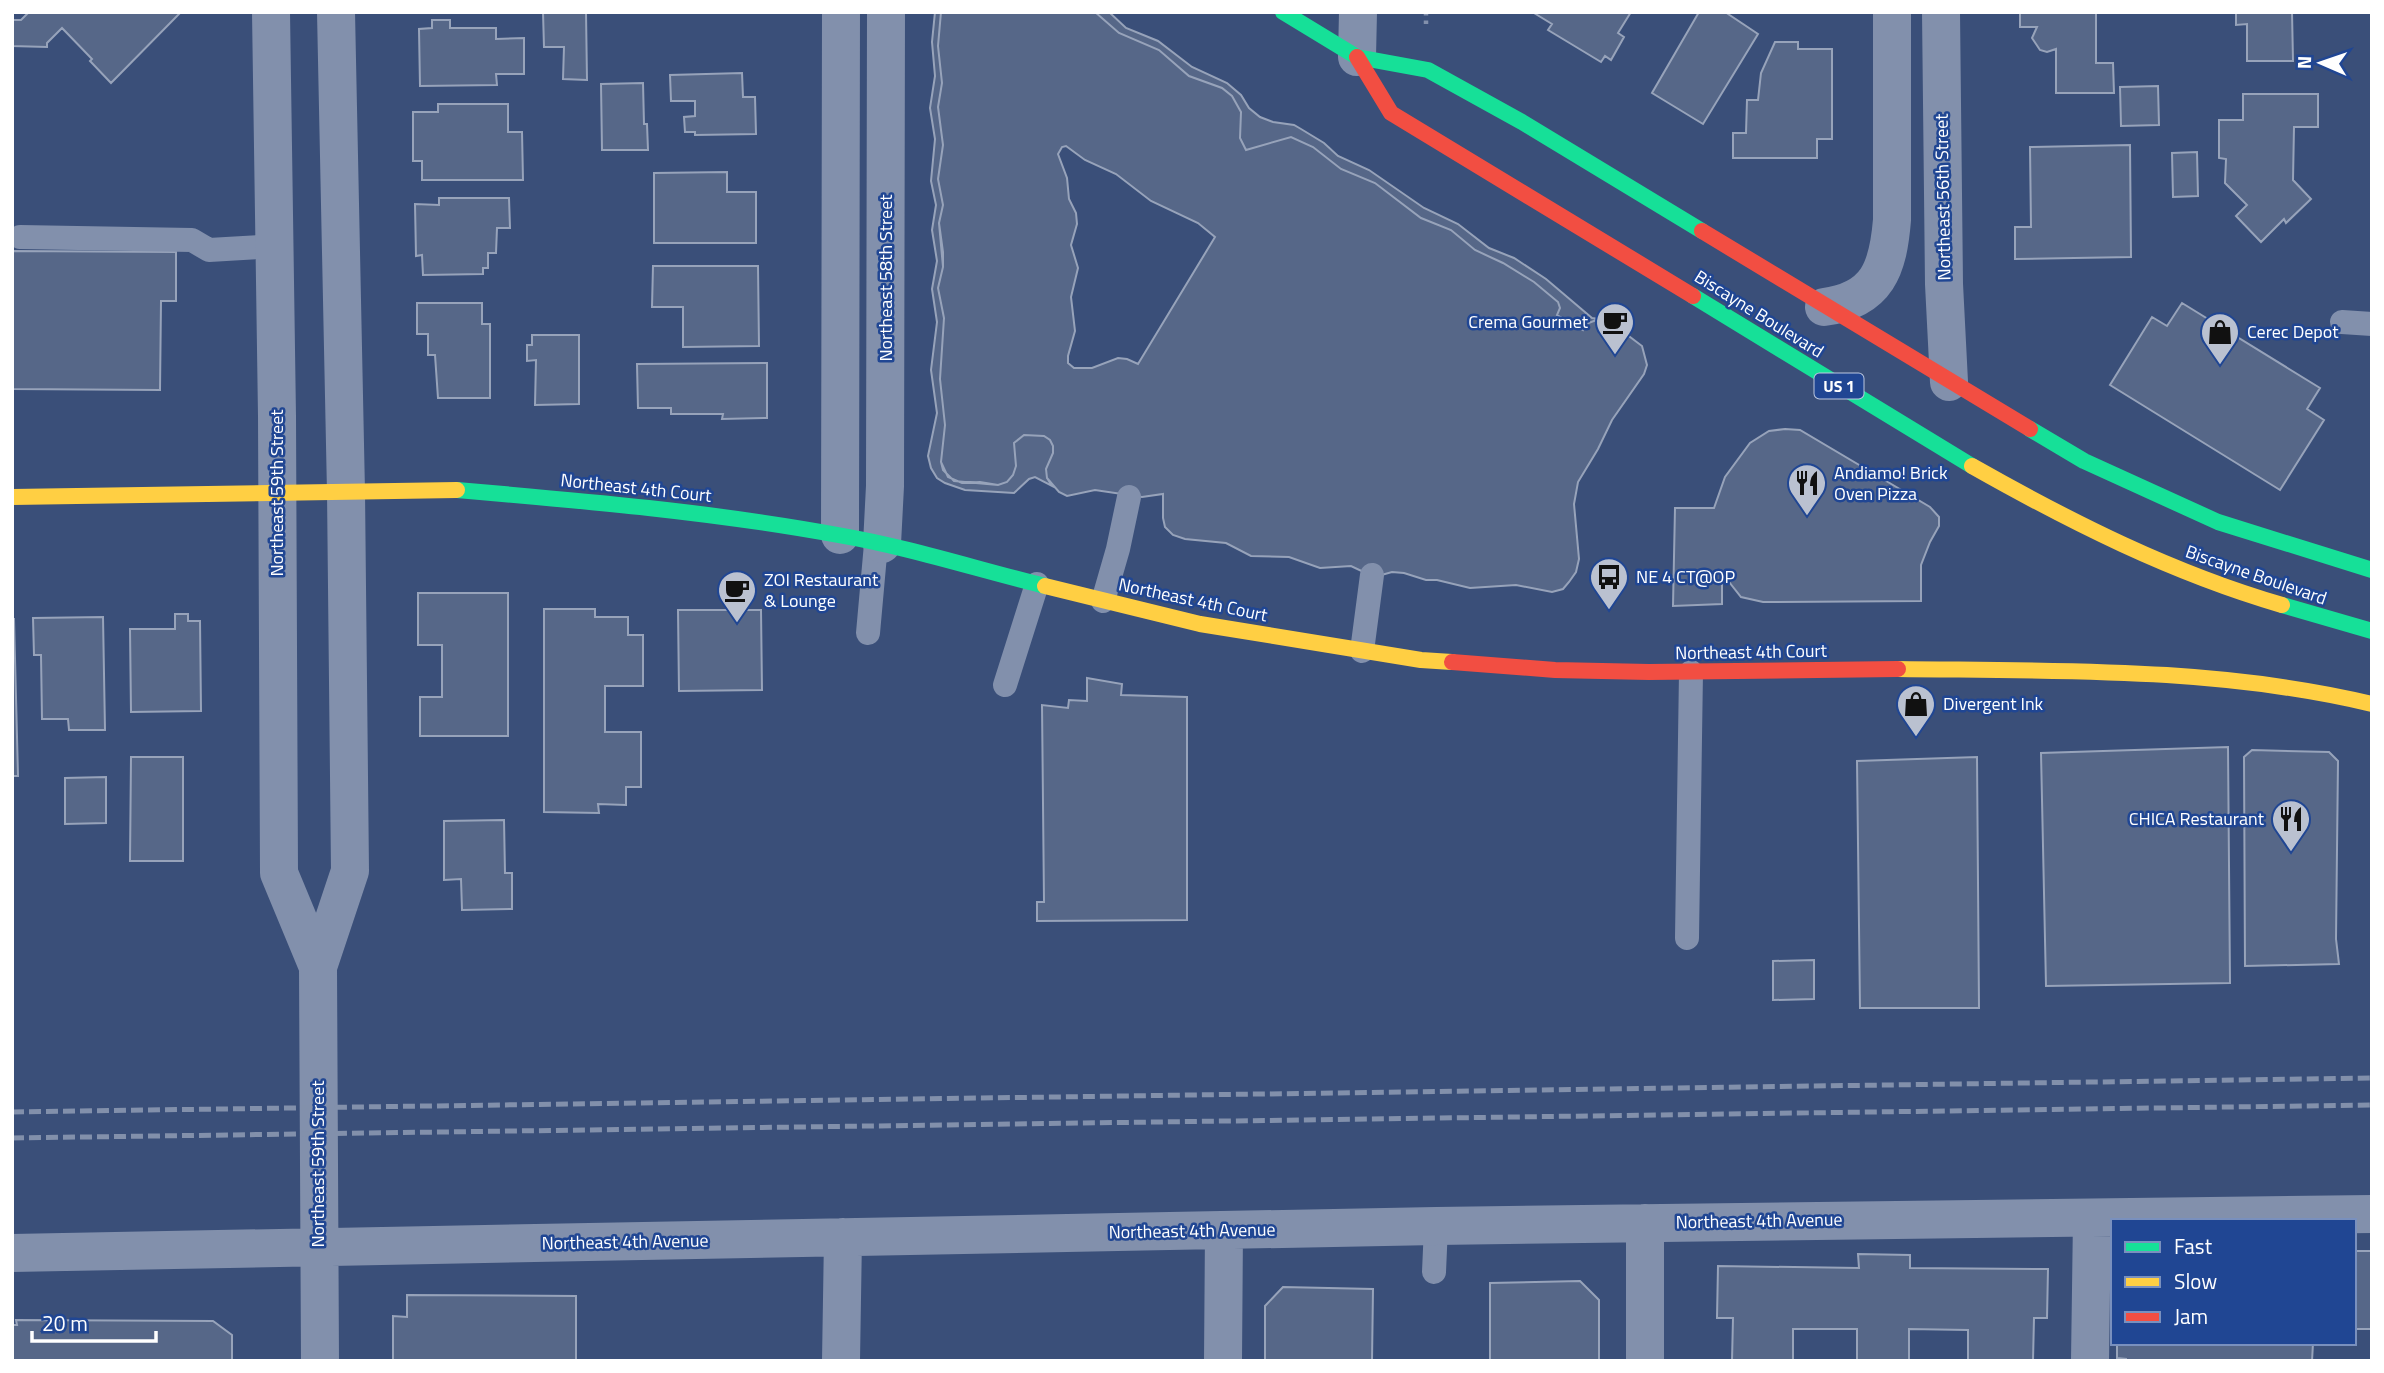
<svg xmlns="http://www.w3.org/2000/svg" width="2384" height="1373" viewBox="0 0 2384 1373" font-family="'Titillium Web',sans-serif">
<rect width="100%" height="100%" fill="#3a4f79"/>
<!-- building -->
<path fill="#566788" stroke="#97a3ba" stroke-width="2" fill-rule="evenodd" d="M29,12h152l-70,71 -21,-22 2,-2 -30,-31 -15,15v4l-35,-1v-26h9z
M543,12h43l1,68 -24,-1 1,-32h-20z
M935,12h6l-3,34 4,37 -4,24 5,38 -5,34 5,26 -4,18 4,29v15l-5,21 6,30 -4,61 5,46 -4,37 2,8 11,11 44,4 9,-3 6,-7 3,-9 -2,-23 10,-8 20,1 6,4 3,6v7l-7,16 1,9 5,8 -17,-9 -6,2 -15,14 -49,-3 -20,-7 -8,-5 -6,-10 -3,-12 9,-43 -6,-43 6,-48 -5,-33 5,-28 -5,-31 4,-25 -5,-24 4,-42 -5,-31 5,-32 -3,-34z
M941,12h154l24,21 40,17 30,26 33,12 10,8 9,16 -1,26 6,12 45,-13 22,10 28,22 34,14 46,35 30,12 24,20 28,13 31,19 24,20 2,6 -3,7 26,15 3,-6 13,-5 7,3 5,8 15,4 16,12 5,19 -3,9 -32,46 -14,29 -20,33 -4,22 5,55 -3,13 -7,10 -6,7 -11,3 -36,-7 -46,3 -33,-8h-11l-22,-7 -12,-1 -14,4 -8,-1 -19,-9 -31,2 -31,-11 -38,-1 -25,-13 -41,-4 -12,-4 -8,-8 -2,-9v-24l-21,3 -47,-7 -28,6 -8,-4 -12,-14 -1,-9 7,-16v-7l-3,-6 -6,-4 -20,-1 -10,8 2,23 -3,9 -6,7 -9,3 -18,-3 -18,1 -14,-6 -7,-15 4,-37 -5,-46 4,-61 -6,-30 5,-21 -4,-44 4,-18 -5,-26 5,-34 -5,-38 4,-24 -4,-37zM1066,146l19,14 31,14 35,27 47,22 17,14 -77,127 -11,-5 -9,-1 -26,10h-18l-6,-5v-7l7,-25 -4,-34 7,-29 -7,-23 6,-21 -1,-11 -7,-14 -2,-21 -9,-24 4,-7z
M1095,12h14l17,16 32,13 34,26 35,16 14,12 8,13 11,9 13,5 21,3 7,4 23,14 14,13 31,14 55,38 34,16 31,24 25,10 32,21 46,39 7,1 -13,5 -3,6 -26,-15 3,-7 -2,-6 -24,-20 -31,-19 -28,-13 -24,-20 -30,-12 -46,-35 -34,-14 -28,-22 -22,-10 -45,13 -6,-12 1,-26 -9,-16 -10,-8 -33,-12 -30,-26 -40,-17z
M1631,12l-13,21 6,4 -13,23 -6,-4 -4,6 -53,-32 4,-6 -18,-11z
M1699,12h26l33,22 -55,90 -51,-31z
M2020,12h76v51h17l1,30h-58v-44l-9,3 -7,-2 -8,-12 5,-11h-17z
M2236,12h56l1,49h-46v-37l-11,1z
M432,20h18v8h46v11l28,-1v36h-28l1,11 -77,1 -1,-57 13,-1z
M1775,42h23v7h34v90h-15v19h-84v-25h13l1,-33h11l3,-27z
M742,73l1,24h12l1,37 -61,1v-3h-10l-1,-15 11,-1v-15h-24l-1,-26z
M643,83l1,41h3l1,26h-46l-1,-66z
M2158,86l1,39 -38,1 -1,-39z
M2243,94h75v33h-24l-1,53 18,19 -25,24 -2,-4 -23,23 -25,-26 11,-11 -22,-22 1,-24 -7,-1v-38h24z
M438,104h70v28h14l1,48h-101v-19h-9v-49h25z
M2130,145l1,112 -116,2v-32h16l-1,-80z
M2197,152l1,44 -25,1 -1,-44z
M727,172v20h29v51h-102v-70z
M439,198h70l1,30h-13l-1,25h-8v15h-5v6l-60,1 -1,-20 -6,1 -1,-52 24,1z
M12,251l164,1v49h-15l-1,89 -148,-1z
M653,266h105l1,80 -76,1v-40h-31z
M417,303h65v21h8v74h-52l-3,-43h-7v-21h-11z
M2182,303l138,85 -13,21 17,11 -44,70 -170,-105 42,-68 15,9z
M532,335h47v69l-44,1 1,-45 -9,1v-16h5z
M767,363v55l-45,1 1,-5h-52v-6h-33l-1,-44z
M1785,429l15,1 130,77 9,10v9l-9,16 -9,23v36l-158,1 -22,-5 -19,-24v31l-49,2 2,-98h39l11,-31 25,-34 19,-12z
M418,593h90v143h-88v-39h22v-52h-24z
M544,609h51v8h33v18h15v51h-38v46h36v55h-15v18l-28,-1 1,9 -55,-1z
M678,610h83l1,80 -83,1z
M175,614h13v7h12l1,90 -70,1 -1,-83h45z
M103,617l2,113h-36l-1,-11h-26l-1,-64h-7l-1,-37z
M12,619h2l4,157h-6z
M1087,678l35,6 -1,11 66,2v223l-150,1v-19h7l-2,-197 26,3 1,-8 18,1z
M2228,747l2,236 -184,3 -5,-233z
M2252,750l77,2 9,9 -2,178 3,25 -94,2 -1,-209z
M131,757h52v104h-53z
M1977,757l2,251h-119l-3,-247z
M106,777v46l-41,1v-46z
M504,820l1,53h7v36l-50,1 -1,-31 -17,1v-59z
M1814,960v39l-41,1v-39z
M2354,1251h18v78h-18z
M1858,1254l52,1v13l138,1 -1,49h-13l-1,43h-65v-31l-59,-1v32h-52v-32h-64v32h-61l1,-43h-16l1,-52 141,2z
M1580,1281l19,19v61h-109v-78z
M1283,1287l90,2 -1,72h-107v-55z
M407,1295l169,1v65h-183v-45l14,1z
M16,1320l197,1 19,14v26h-220v-36h5z
M2117,1343h196l-1,18h-186v-2l-9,-1z"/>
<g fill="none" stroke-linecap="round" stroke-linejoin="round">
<!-- path -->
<path stroke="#8290ac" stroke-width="4.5" stroke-dasharray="3.5 5" stroke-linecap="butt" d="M1426,12v17"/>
<!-- lane -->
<path stroke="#8290ac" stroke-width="24" d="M20,237l172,3 17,10 66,-4
M2342,322l30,2
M1103,601l15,-52 11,-52
M868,633l8,-89
M1362,651l10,-76
M1005,685l32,-101
M1687,938l4,-266
M1434,1272l2,-46"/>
<!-- street -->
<path stroke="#8290ac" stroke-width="38" d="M271,12l6,404 2,457 39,94
M1941,12l3,272 5,98
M1357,57l1,-45
M1824,307c54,-7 64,-39 68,-87v-208
M840,535l1,-523
M882,544l3,-58 1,-474
M1645,1223v138
M12,1253l1424,-27 936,-12
M320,1361l-2,-394 32,-96 -4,-379 -10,-480
M841,1361l2,-124
M1223,1361l1,-131
M2090,1361l2,-143"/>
<!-- fast -->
<path stroke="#16e098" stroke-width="16" d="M1283,12l74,45 71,13 94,52 180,109
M1693,296l279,170
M2030,429l54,32 134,61 154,48
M457,490c128,11 256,22 381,45 70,12 138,34 207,51
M2282,605l90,26"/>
<!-- slow -->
<path stroke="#ffcf43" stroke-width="16" d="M1972,466c99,56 200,107 310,139
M12,497l445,-7
M1045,586l155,38 221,36 31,2
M1898,669c157,2 320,-2 474,35"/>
<!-- jam -->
<path stroke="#f24e42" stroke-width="16" d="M1357,57l34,56 302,183
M1702,231l328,198
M1452,662l103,8 94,2 249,-3"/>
<!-- rail -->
<path stroke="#8290ab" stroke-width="5" stroke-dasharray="12 5" stroke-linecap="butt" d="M12,1112l2360,-34
M12,1138l2360,-33"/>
</g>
<!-- icons -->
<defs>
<symbol id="cafe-pin" viewBox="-11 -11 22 30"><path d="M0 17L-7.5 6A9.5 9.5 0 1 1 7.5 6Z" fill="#bac1d0" stroke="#204693"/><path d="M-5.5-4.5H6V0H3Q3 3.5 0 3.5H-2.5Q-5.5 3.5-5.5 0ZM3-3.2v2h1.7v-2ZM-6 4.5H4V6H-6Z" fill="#111"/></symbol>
<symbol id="shop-pin" viewBox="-11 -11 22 30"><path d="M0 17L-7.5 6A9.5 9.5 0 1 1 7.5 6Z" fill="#bac1d0" stroke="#204693"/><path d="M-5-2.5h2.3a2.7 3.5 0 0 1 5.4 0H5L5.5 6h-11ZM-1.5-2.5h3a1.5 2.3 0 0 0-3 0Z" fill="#111"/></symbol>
<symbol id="restaurant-pin" viewBox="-11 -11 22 30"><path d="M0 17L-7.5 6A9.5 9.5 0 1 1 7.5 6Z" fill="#bac1d0" stroke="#204693"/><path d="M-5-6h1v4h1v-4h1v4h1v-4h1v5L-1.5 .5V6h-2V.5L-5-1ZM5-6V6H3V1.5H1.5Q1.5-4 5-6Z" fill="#111"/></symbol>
<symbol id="bus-pin" viewBox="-11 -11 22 30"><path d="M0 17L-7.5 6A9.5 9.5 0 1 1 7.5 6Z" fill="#bac1d0" stroke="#204693"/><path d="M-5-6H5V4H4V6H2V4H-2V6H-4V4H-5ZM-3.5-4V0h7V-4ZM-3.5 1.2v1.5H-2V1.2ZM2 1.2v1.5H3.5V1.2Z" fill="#111"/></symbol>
</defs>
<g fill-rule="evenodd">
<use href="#cafe-pin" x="1593" y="300" width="44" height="60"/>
<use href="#shop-pin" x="2198" y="310" width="44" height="60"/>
<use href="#restaurant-pin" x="1785" y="461" width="44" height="60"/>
<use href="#bus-pin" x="1587" y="555" width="44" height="60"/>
<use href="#cafe-pin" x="715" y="568" width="44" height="60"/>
<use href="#shop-pin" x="1894" y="682" width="44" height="60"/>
<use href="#restaurant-pin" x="2269" y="797" width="44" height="60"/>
</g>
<g text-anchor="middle" stroke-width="5" stroke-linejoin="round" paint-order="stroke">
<!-- shield labels -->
<rect fill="#204693" stroke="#bcc8df" stroke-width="2" x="1814.5" y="373.5" width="49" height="25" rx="5"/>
<g font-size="16" font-weight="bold" fill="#fff">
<text x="1839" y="392">US 1</text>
</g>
<!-- street labels -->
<g font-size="18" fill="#fff" stroke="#204693">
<text transform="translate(1943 197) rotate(-91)" y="6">Northeast 56th Street</text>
<text transform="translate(886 278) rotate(-90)" y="6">Northeast 58th Street</text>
<text transform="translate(1759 314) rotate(32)" y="6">Biscayne Boulevard</text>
<text transform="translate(636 488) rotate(6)" y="6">Northeast 4th Court</text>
<text transform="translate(277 493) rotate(-90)" y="6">Northeast 59th Street</text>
<text transform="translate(2256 575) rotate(19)" y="6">Biscayne Boulevard</text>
<text transform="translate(1193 600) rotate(12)" y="6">Northeast 4th Court</text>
<text transform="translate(1751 652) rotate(-1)" y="6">Northeast 4th Court</text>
<text transform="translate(318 1164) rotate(-90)" y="6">Northeast 59th Street</text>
<text transform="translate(1759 1221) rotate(-1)" y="6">Northeast 4th Avenue</text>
<text transform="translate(1192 1231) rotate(-1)" y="6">Northeast 4th Avenue</text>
<text transform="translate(625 1242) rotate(-1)" y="6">Northeast 4th Avenue</text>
</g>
<!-- poi labels -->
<g font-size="18" fill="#fff" stroke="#204693" text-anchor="start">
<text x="1588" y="328" text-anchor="end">Crema Gourmet</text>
<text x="2247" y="338">Cerec Depot</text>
<text x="1834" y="479">Andiamo! Brick<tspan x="1834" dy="21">Oven Pizza</tspan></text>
<text x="1636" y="583">NE 4 CT@OP</text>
<text x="764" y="586">ZOI Restaurant<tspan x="764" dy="21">&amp; Lounge</tspan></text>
<text x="1943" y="710">Divergent Ink</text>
<text x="2264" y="825" text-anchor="end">CHICA Restaurant</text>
</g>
</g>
<!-- border -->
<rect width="2384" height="1373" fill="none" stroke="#ffffff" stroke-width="28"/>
<!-- legend -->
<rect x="2111" y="1219" width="245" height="126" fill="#204693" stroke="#7990be" stroke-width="2"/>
<rect x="2125" y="1242" width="35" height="10" fill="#16e098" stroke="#7990be" stroke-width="2"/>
<text x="2174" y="1254" font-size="21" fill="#ffffff">Fast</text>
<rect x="2125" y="1277" width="35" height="10" fill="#ffcf43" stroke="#7990be" stroke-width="2"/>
<text x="2174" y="1289" font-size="21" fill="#ffffff">Slow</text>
<rect x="2125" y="1312" width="35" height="10" fill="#f24e42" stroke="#7990be" stroke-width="2"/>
<text x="2174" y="1324" font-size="21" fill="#ffffff">Jam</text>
<!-- north arrow -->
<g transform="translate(2321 63) rotate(272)" stroke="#204693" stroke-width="5" paint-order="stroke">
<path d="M0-5L12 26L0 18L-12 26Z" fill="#ffffff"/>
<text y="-10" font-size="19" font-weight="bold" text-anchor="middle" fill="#ffffff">N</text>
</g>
<!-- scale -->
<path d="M32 1331v10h124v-10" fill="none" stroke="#ffffff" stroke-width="3.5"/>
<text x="42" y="1331" font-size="21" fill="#ffffff" stroke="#204693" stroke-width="5" paint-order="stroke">20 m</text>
</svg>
